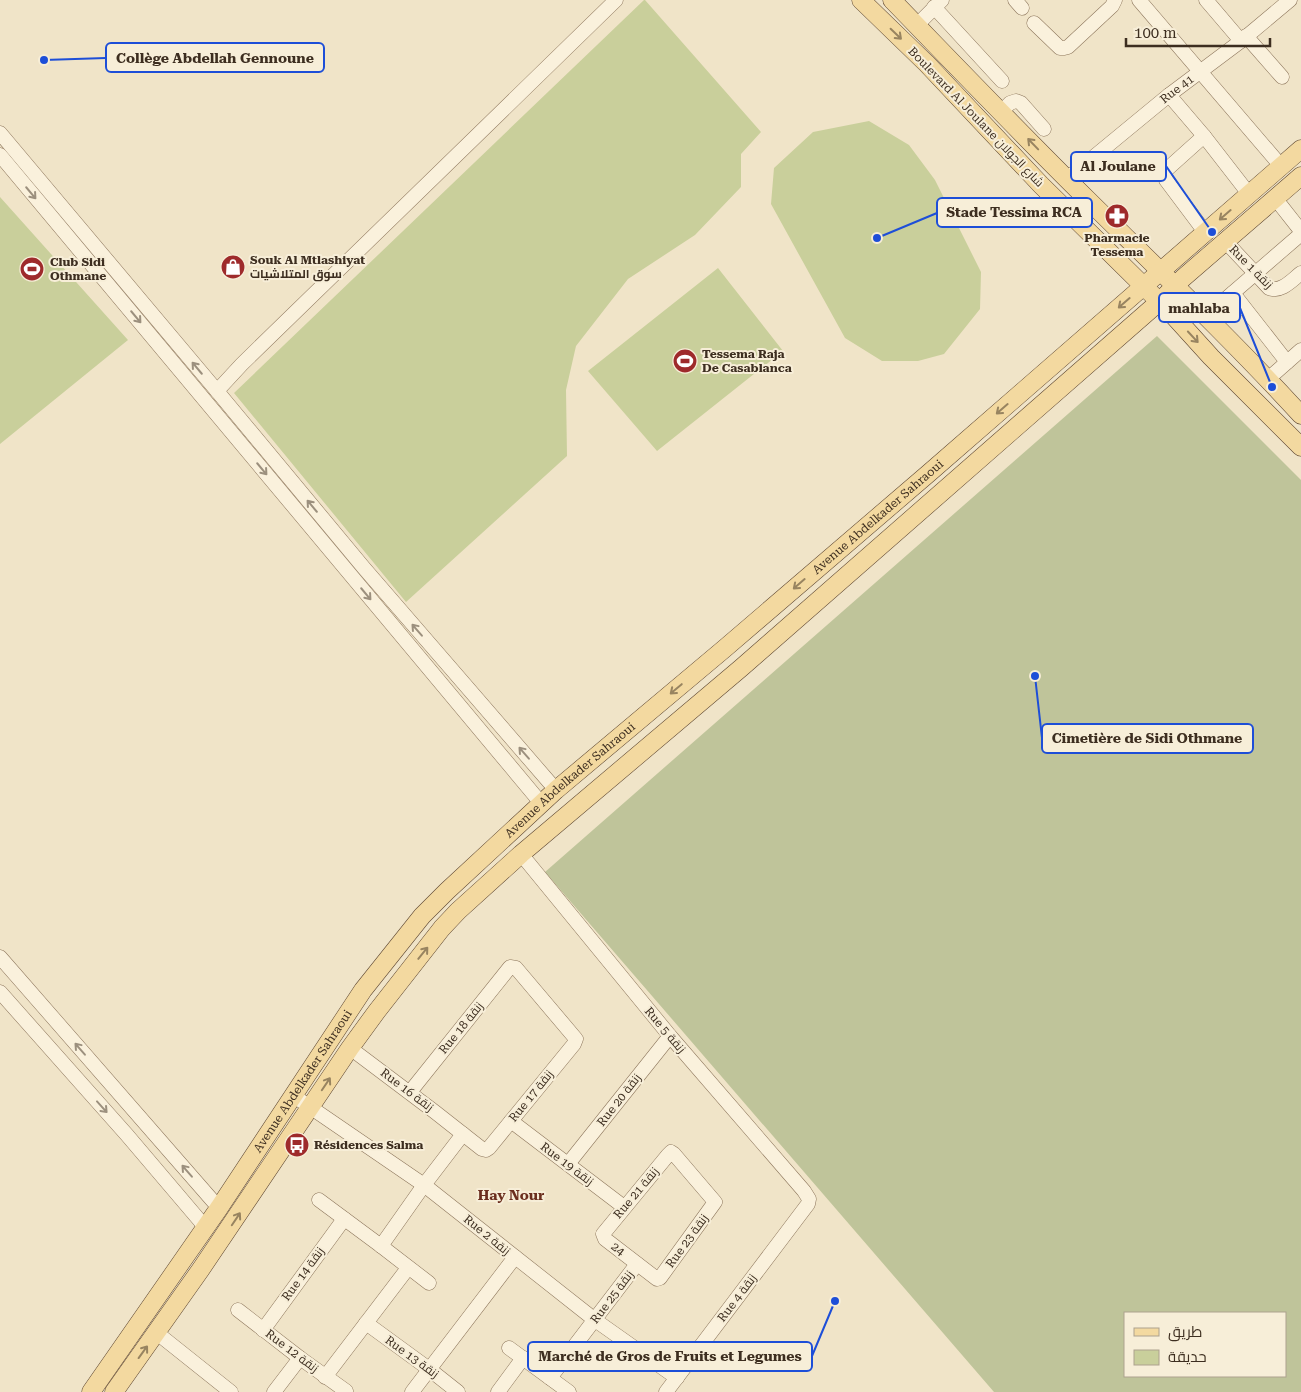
<svg xmlns="http://www.w3.org/2000/svg" width="1301" height="1392" viewBox="0 0 1301 1392" font-family="'Roboto Serif',Cairo,serif">
<rect width="100%" height="100%" fill="#f0e4c8"/>
<!-- green -->
<path fill="#c9cf9b" d="M644,0h1l116,132 -20,22v33l-46,48 -67,44 -52,67 -10,44 1,66 -161,146 -172,-209z
M869,121l40,24 26,35 46,92 -1,37 -36,45 -26,7h-36l-37,-23 -74,-134 3,-36 39,-36z
M0,197l128,143 -128,104z
M718,268l65,83 -126,100 -69,-80z"/>
<!-- cemetery -->
<path fill="#bfc49a" fill-rule="evenodd" d="M1157,336l144,144v912h-307l-449,-520zM1125,1313h160v63h-160z"/>
<g fill="none" stroke-linecap="round" stroke-linejoin="round">
<defs>
<g id="minor">
<path d="M1015,0l7,8"/>
<path d="M1139,0l142,166"/>
<path d="M1206,0l35,41"/>
<path d="M934,7l68,74"/>
<path d="M1034,23l26,25h4l4,-1 44,-41 3,-6"/>
<path d="M917,25l25,-25"/>
<path d="M1246,36l36,41"/>
<path d="M1169,95l35,41 45,58"/>
<path d="M1001,112l9,-9 6,-2 5,2 23,26"/>
<path d="M0,133l217,258 147,177 192,222"/>
<path d="M1204,136l-39,35 -1,4 2,5 39,52"/>
<path d="M0,155l541,648"/>
<path id="s1" d="M1067,179l102,-84 72,-54 49,-41"/>
<path d="M1275,198l26,33"/>
<path d="M1225,241l44,47c12,5 23,-8 32,-15"/>
<path d="M1233,293l54,69"/>
<path d="M1206,316l95,-82"/>
<path d="M1268,379l33,-29"/>
<path d="M217,391l25,-27 374,-364"/>
<path d="M521,854l149,182 134,155 5,8 -1,5 -142,188"/>
<path d="M0,957l219,251"/>
<path d="M0,992l127,143 79,93"/>
<path d="M350,1048l85,64 47,37 4,1 3,-2 85,-104 2,-5 -60,-71 -6,-1 -100,125"/>
<path d="M294,1096l130,89 171,135 82,58"/>
<path d="M511,1121l113,86"/>
<path d="M671,1152l3,2 41,48 -55,76 -3,1 -52,-40 -2,-5 65,-79z"/>
<path d="M568,1164l102,-128"/>
<path d="M319,1200l62,46 48,37"/>
<path d="M381,1246l43,-61 39,-51"/>
<path d="M238,1310l62,48 46,33"/>
<path d="M366,1323l63,46 29,23"/>
<path d="M263,1330l81,-111"/>
<path d="M157,1333l74,59"/>
<path d="M509,1348l60,44"/>
<path d="M325,1377l83,-109"/>
<path d="M550,1378l87,-114"/>
<path d="M274,1392l26,-34"/>
<path d="M412,1392l103,-135"/>
<path d="M498,1392l25,-34"/>
</g>
<g id="major">
<path d="M861,0l66,64 114,121 131,129 39,43 90,90"/>
<path d="M892,0c65,67 130,135 196,200 72,71 145,141 213,215"/>
<path id="s2" d="M91,1392l128,-184 144,-218 59,-74 25,-25 109,-101 168,-141 205,-176 372,-324"/>
<path d="M114,1392l87,-123 149,-221 27,-37 65,-83 16,-17 63,-57 220,-186 418,-366 24,-24 118,-102"/>
</g>
</defs>
<!-- minor casing -->
<use href="#minor" stroke="#8d765c" stroke-width="15"/>
<!-- major casing -->
<use href="#major" stroke="#5b4430" stroke-width="19"/>
<!-- minor -->
<use href="#minor" stroke="#faf1dc" stroke-width="14"/>
<!-- major -->
<use href="#major" stroke="#f3d9a0" stroke-width="18"/>
</g>
<!-- one-way arrows -->
<defs><path id="oneway-shaft" d="M-6 0H5M1.5-3L5.5 0L1.5 3" fill="none" stroke-width="1.6" stroke-linecap="round" stroke-linejoin="round" transform="scale(1.25)"/></defs>
<g stroke="#988460">
<use href="#oneway-shaft" transform="translate(896 34) rotate(44)"/>
<use href="#oneway-shaft" transform="translate(1033 144) rotate(-134)"/>
<use href="#oneway-shaft" transform="translate(1225 215) rotate(139)"/>
<use href="#oneway-shaft" transform="translate(1124 303) rotate(139)"/>
<use href="#oneway-shaft" transform="translate(1193 337) rotate(47)"/>
<use href="#oneway-shaft" transform="translate(1002 409) rotate(139)"/>
<use href="#oneway-shaft" transform="translate(799 584) rotate(139)"/>
<use href="#oneway-shaft" transform="translate(676 689) rotate(140)"/>
<use href="#oneway-shaft" transform="translate(423 953) rotate(-51)"/>
<use href="#oneway-shaft" transform="translate(326 1084) rotate(-56)"/>
<use href="#oneway-shaft" transform="translate(236 1219) rotate(-56)"/>
<use href="#oneway-shaft" transform="translate(143 1352) rotate(-54)"/>
</g>
<g stroke="#9c907e">
<use href="#oneway-shaft" transform="translate(31 193) rotate(50)"/>
<use href="#oneway-shaft" transform="translate(136 317) rotate(50)"/>
<use href="#oneway-shaft" transform="translate(197 368) rotate(-130)"/>
<use href="#oneway-shaft" transform="translate(262 469) rotate(50)"/>
<use href="#oneway-shaft" transform="translate(312 506) rotate(-130)"/>
<use href="#oneway-shaft" transform="translate(366 594) rotate(50)"/>
<use href="#oneway-shaft" transform="translate(417 630) rotate(-131)"/>
<use href="#oneway-shaft" transform="translate(524 753) rotate(-131)"/>
<use href="#oneway-shaft" transform="translate(80 1049) rotate(-131)"/>
<use href="#oneway-shaft" transform="translate(102 1107) rotate(48)"/>
<use href="#oneway-shaft" transform="translate(187 1171) rotate(-131)"/>
</g>
<!-- icons -->
<defs>
<symbol id="pharmacy-disc" viewBox="-11 -11 22 22"><circle r="9.5" fill="#9e2a2b" stroke="#f7eed8"/><path d="M-2-6h4v4h4v4h-4v4h-4v-4h-4v-4h4Z" fill="#fff"/></symbol>
<symbol id="shop-disc" viewBox="-11 -11 22 22"><circle r="9.5" fill="#9e2a2b" stroke="#f7eed8"/><path d="M-5-2.5h2.3a2.7 3.5 0 0 1 5.4 0H5L5.5 6h-11ZM-1.5-2.5h3a1.5 2.3 0 0 0-3 0Z" fill="#fff"/></symbol>
<symbol id="stadium-disc" viewBox="-11 -11 22 22"><circle r="9.5" fill="#9e2a2b" stroke="#f7eed8"/><path d="M0-5a6.5 5 0 1 0 0 10a6.5 5 0 1 0 0-10ZM-3.5-1.8h7v3.6h-7Z" fill="#fff"/></symbol>
<symbol id="bus-disc" viewBox="-11 -11 22 22"><circle r="9.5" fill="#9e2a2b" stroke="#f7eed8"/><path d="M-5-6H5V4H4V6H2V4H-2V6H-4V4H-5ZM-3.5-4V0h7V-4ZM-3.5 1.2v1.5H-2V1.2ZM2 1.2v1.5H3.5V1.2Z" fill="#fff"/></symbol>
</defs>
<g fill-rule="evenodd">
<use href="#pharmacy-disc" x="1103" y="202" width="28" height="28"/>
<use href="#shop-disc" x="219" y="253" width="28" height="28"/>
<use href="#stadium-disc" x="18" y="255" width="28" height="28"/>
<use href="#stadium-disc" x="671" y="347" width="28" height="28"/>
<use href="#bus-disc" x="283" y="1131" width="28" height="28"/>
</g>
<g text-anchor="middle" stroke-width="4" stroke-linejoin="round" paint-order="stroke">
<!-- street labels -->
<g font-size="12" fill="#3d2e20" stroke="#f7eed8">
<text dy="4" stroke="none"><textPath href="#s1" startOffset="142">Rue 41</textPath></text>
<text transform="translate(976 117) rotate(46)" y="4">Boulevard Al Joulane شارع الجولان</text>
<text transform="translate(1251 267) rotate(45)" y="4">Rue 1 زنقة</text>
<text dy="4" stroke="none"><textPath href="#s2" startOffset="1186">Avenue Abdelkader Sahraoui</textPath></text>
<text dy="4" stroke="none"><textPath href="#s2" startOffset="781">Avenue Abdelkader Sahraoui</textPath></text>
<text transform="translate(461 1028) rotate(-51)" y="4">Rue 18 زنقة</text>
<text transform="translate(665 1030) rotate(50)" y="4">Rue 5 زنقة</text>
<text dy="4" stroke="none"><textPath href="#s2" startOffset="376">Avenue Abdelkader Sahraoui</textPath></text>
<text transform="translate(407 1090) rotate(37)" y="4">Rue 16 زنقة</text>
<text transform="translate(531 1096) rotate(-51)" y="4">Rue 17 زنقة</text>
<text transform="translate(619 1100) rotate(-52)" y="4">Rue 20 زنقة</text>
<text transform="translate(567 1164) rotate(37)" y="4">Rue 19 زنقة</text>
<text transform="translate(636 1193) rotate(-50)" y="4">Rue 21 زنقة</text>
<text transform="translate(487 1235) rotate(39)" y="4">Rue 2 زنقة</text>
<text transform="translate(687 1241) rotate(-54)" y="4">Rue 23 زنقة</text>
<text transform="translate(618 1249) rotate(38)" y="4">24</text>
<text transform="translate(303 1274) rotate(-54)" y="4">Rue 14 زنقة</text>
<text transform="translate(612 1297) rotate(-53)" y="4">Rue 25 زنقة</text>
<text transform="translate(737 1298) rotate(-53)" y="4">Rue 4 زنقة</text>
<text transform="translate(292 1351) rotate(37)" y="4">Rue 12 زنقة</text>
<text transform="translate(412 1357) rotate(36)" y="4">Rue 13 زنقة</text>
</g>
<!-- poi labels -->
<g font-size="12" font-weight="bold" fill="#3d2e20" stroke="#f7eed8" text-anchor="start">
<text x="1117" y="242" text-anchor="middle">Pharmacie<tspan x="1117" dy="14">Tessema</tspan></text>
<text x="250" y="264">Souk Al Mtlashiyat<tspan x="250" dy="14">سوق المتلاشيات</tspan></text>
<text x="50" y="266">Club Sidi<tspan x="50" dy="14">Othmane</tspan></text>
<text x="702" y="358">Tessema Raja<tspan x="702" dy="14">De Casablanca</tspan></text>
<text x="314" y="1149">Résidences Salma</text>
</g>
<!-- neighbourhood labels -->
<g font-size="14" font-weight="bold" fill="#6b2e1e" stroke="#f7eed8">
<text x="511" y="1200">Hay Nour</text>
</g>
</g>
<!-- callouts -->
<path fill="none" stroke="#1d4ed8" stroke-width="2" d="M44 60L106 58M1212 232L1166 166M877 238L937 213M1272 387L1240 308M1035 676L1042 738M835 1301L812 1356"/>
<g fill="#1d4ed8" stroke="#f7eed8" stroke-width="2">
<circle cx="44" cy="60" r="5"/>
<circle cx="1212" cy="232" r="5"/>
<circle cx="877" cy="238" r="5"/>
<circle cx="1272" cy="387" r="5"/>
<circle cx="1035" cy="676" r="5"/>
<circle cx="835" cy="1301" r="5"/>
</g>
<g fill="#f7eed8" stroke="#1d4ed8" stroke-width="2">
<rect x="106" y="43" width="218" height="29" rx="5"/>
<rect x="1071" y="152" width="95" height="29" rx="5"/>
<rect x="937" y="198" width="155" height="29" rx="5"/>
<rect x="1159" y="293" width="81" height="29" rx="5"/>
<rect x="1042" y="724" width="211" height="29" rx="5"/>
<rect x="528" y="1342" width="284" height="29" rx="5"/>
</g>
<g font-size="14" text-anchor="middle" font-weight="bold" fill="#3d2e20">
<text x="215" y="63">Collège Abdellah Gennoune</text>
<text x="1118" y="171">Al Joulane</text>
<text x="1014" y="217">Stade Tessima RCA</text>
<text x="1199" y="313">mahlaba</text>
<text x="1147" y="743">Cimetière de Sidi Othmane</text>
<text x="670" y="1361">Marché de Gros de Fruits et Legumes</text>
</g>
<!-- legend -->
<rect x="1124" y="1312" width="162" height="65" fill="#f7eed8" stroke="#ada18e"/>
<rect x="1134" y="1328" width="25" height="8" fill="#f3d9a0" stroke="#ada18e"/>
<text x="1168" y="1337" font-size="15" fill="#3d2e20">طريق</text>
<rect x="1134" y="1350" width="25" height="15" fill="#c9cf9b" stroke="#ada18e"/>
<text x="1168" y="1362" font-size="15" fill="#3d2e20">حديقة</text>
<!-- scale -->
<path d="M1126 38v8h144v-8" fill="none" stroke="#3d2e20" stroke-width="2.5"/>
<text x="1134" y="38" font-size="15" fill="#3d2e20" stroke="#f7eed8" stroke-width="4" paint-order="stroke">100 m</text>
</svg>
